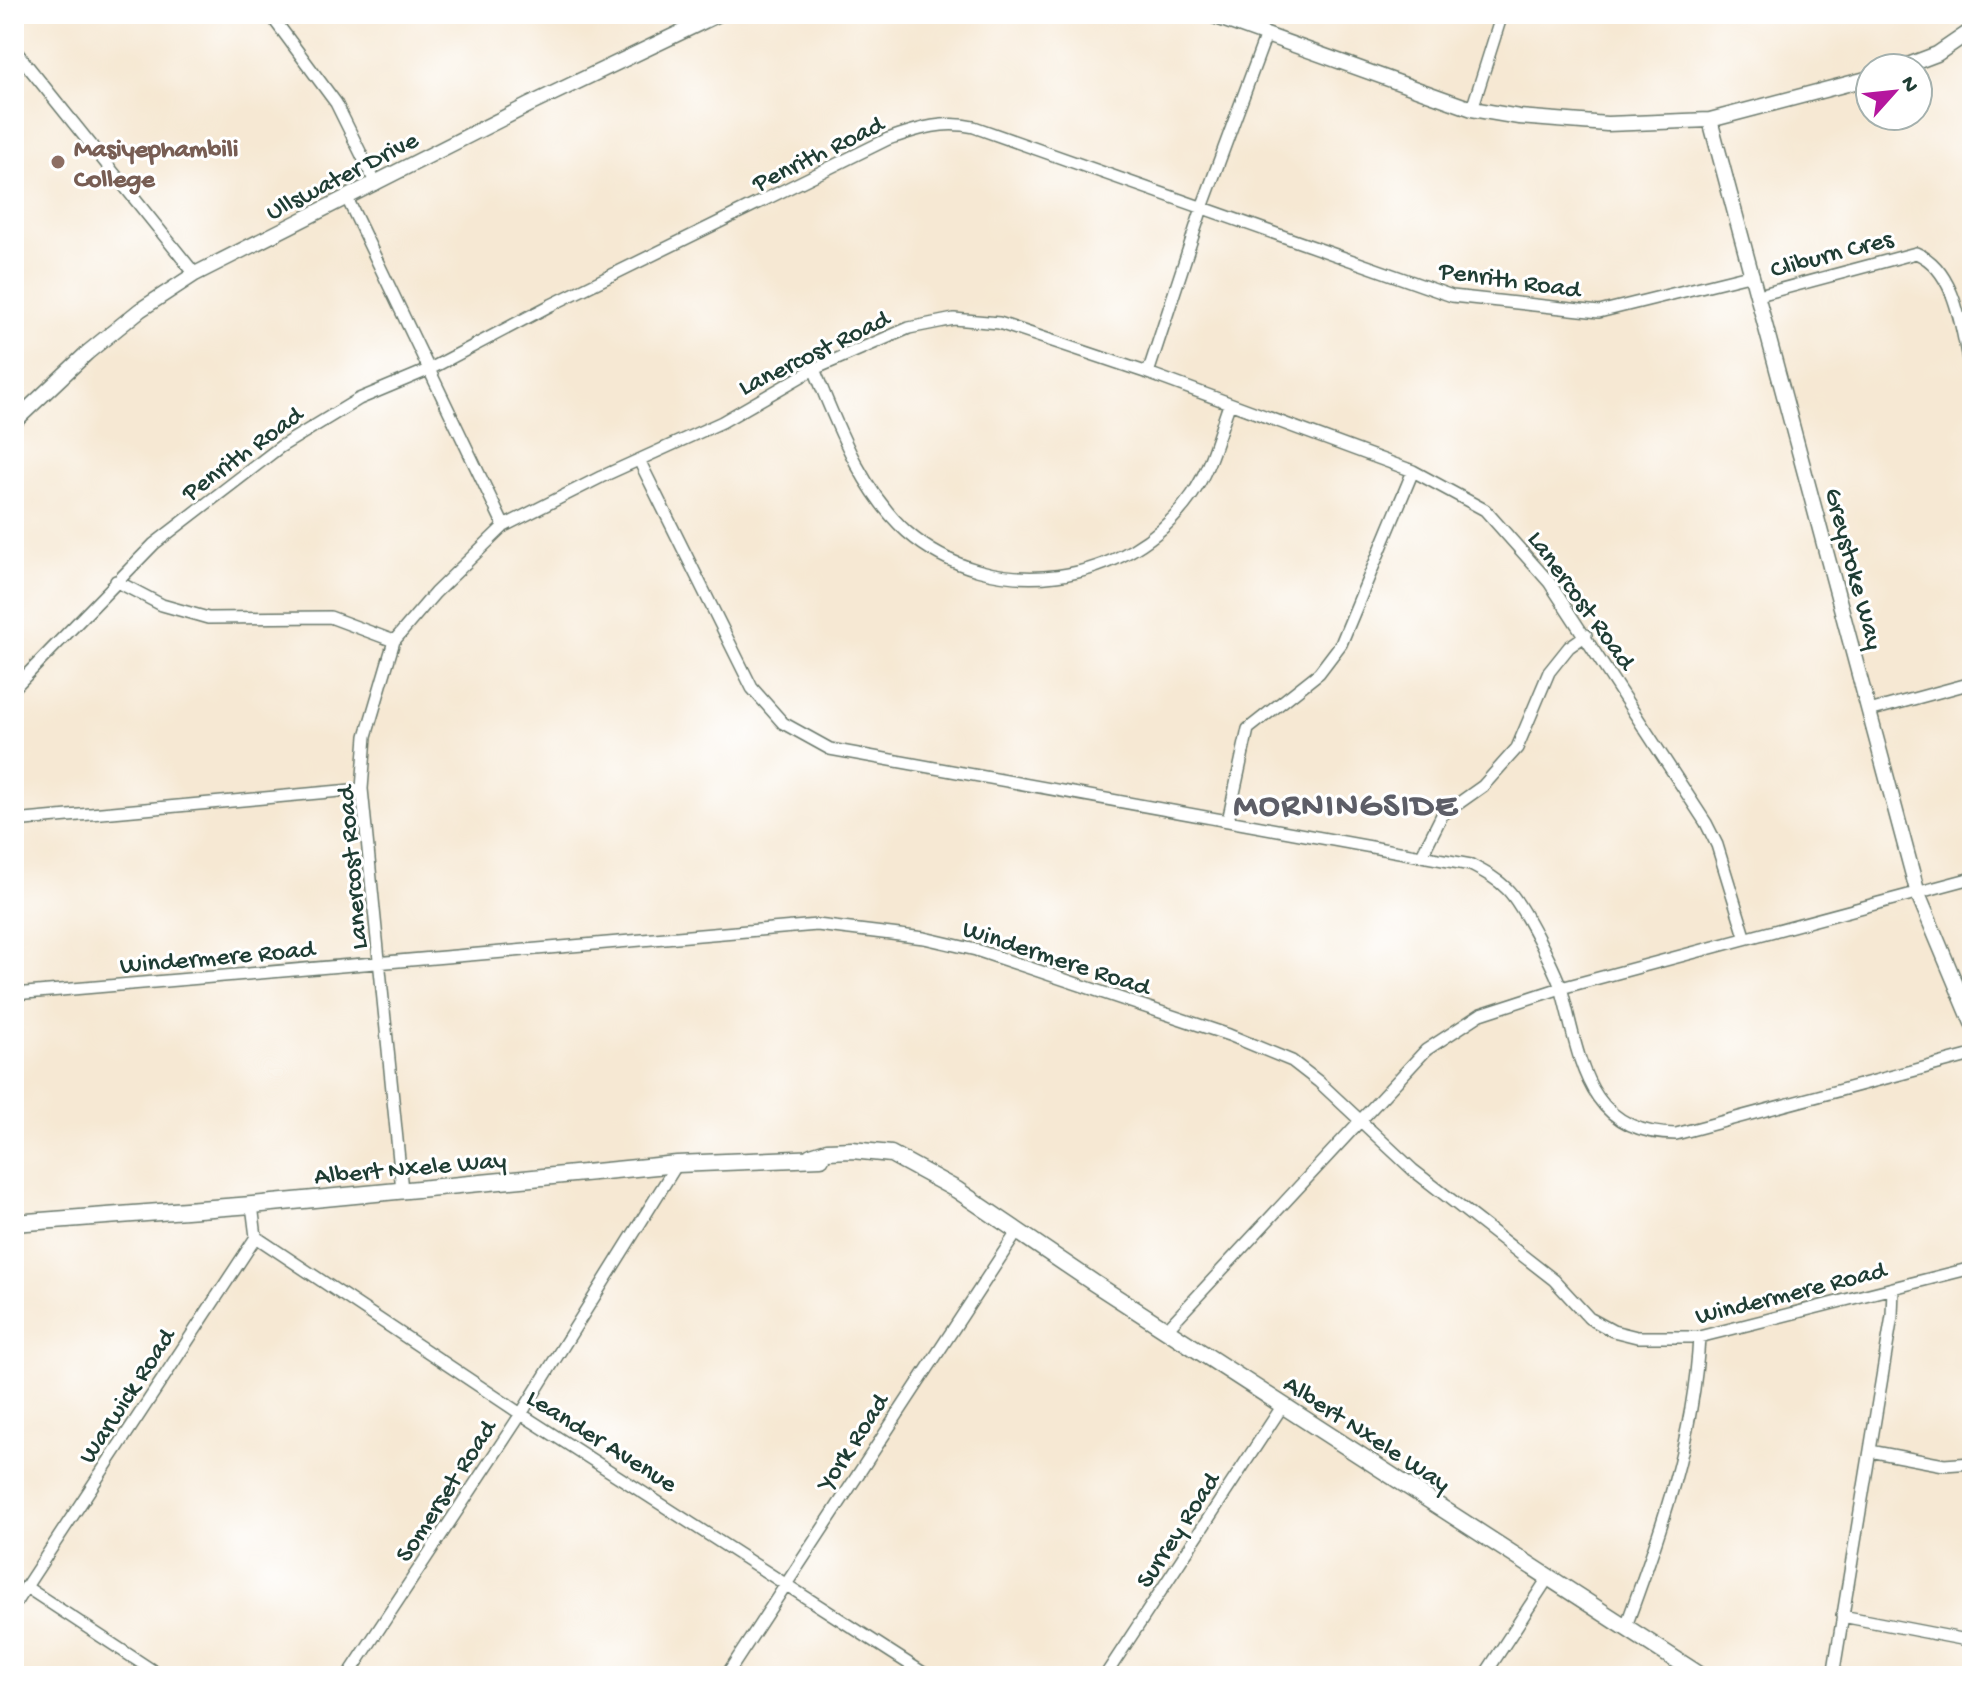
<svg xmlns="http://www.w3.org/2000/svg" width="1986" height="1690" viewBox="0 0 1986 1690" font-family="'Gochi Hand',sans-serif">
<rect width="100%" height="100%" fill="#fff"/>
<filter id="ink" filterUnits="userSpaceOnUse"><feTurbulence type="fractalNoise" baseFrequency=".0125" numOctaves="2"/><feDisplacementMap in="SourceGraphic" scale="16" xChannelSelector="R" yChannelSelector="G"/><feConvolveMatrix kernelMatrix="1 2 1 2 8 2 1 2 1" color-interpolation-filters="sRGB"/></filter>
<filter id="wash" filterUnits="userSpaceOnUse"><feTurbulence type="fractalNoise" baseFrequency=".006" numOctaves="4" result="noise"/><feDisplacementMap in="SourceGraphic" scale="32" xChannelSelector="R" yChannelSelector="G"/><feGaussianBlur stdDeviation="1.8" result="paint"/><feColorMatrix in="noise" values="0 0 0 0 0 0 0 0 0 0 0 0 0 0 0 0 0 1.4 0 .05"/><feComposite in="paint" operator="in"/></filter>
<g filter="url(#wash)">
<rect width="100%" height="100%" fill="#f6e8d3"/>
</g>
<g filter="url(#ink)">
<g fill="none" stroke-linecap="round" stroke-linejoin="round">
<defs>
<path id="minor" d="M270,14l66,89 40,81
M14,49l181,225
M1472,109l30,-95
M347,198l157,328
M1759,295l157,-42c43,18 46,85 56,125
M814,369c23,55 47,122 93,163 85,74 221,55 285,-37 18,-26 26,-60 37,-90
M1148,373l55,-168 63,-170
M639,460l113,228 31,35 47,26 641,116c13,7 25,13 36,24 15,15 48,80 55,102 18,67 24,143 114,143l296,-79
M116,581l46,24 46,13 122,-1 64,24
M14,688l140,-144 126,-97 79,-48 69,-29 123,-65 337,-166c30,-10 54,-19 86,-12l478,169 147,16 154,-38
M1869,711l103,-28
M14,821l348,-32
M1228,821l20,-92 71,-56 22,-29 72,-173
M1422,855l20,-40 41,-29 34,-38 32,-76 20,-25 17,-12
M14,994l803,-69 107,13 52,12 253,85 63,26 27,21 94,88 141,110 35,38 24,13 24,6h62l273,-69
M402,1190l-40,-401 4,-53 28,-95 41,-48 69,-67 97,-49 121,-55 92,-53 95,-41 45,-9 45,4 149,50 265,98 72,39 64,72 157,241 11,22 28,91
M256,1237l265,177 407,262
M1166,1330l260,-280 55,-36 80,-26 411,-110
M1870,1451l74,14 28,-2
M26,1587l135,89
M14,1605l242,-368 -4,-32
M1842,1616l130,25
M1626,1626c35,-95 68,-187 73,-289
M14,1672l4,4
M348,1676l173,-262 156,-250
M726,1676l291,-444
M1105,1676l178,-271
M1484,1676l64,-98
M1833,1676l59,-360 1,-28"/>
<path id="tertiary" d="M1208,14l264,95 47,8 88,7 103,-4 160,-42
M1900,68l37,-14 35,-24
M1710,120l208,774 54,129
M14,422l73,-69 53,-43 55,-36 334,-169 190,-91"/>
<path id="secondary" d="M811,1156l16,-5 25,-1 39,4 66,36 137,93 607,393
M14,1223l238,-18 425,-41 144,-6"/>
</defs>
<!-- minor casing -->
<use href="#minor" stroke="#6a796c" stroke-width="14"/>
<!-- tertiary casing -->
<use href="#tertiary" stroke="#6a796c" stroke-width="17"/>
<!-- secondary casing -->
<use href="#secondary" stroke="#6a796c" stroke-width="19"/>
<!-- minor -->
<use href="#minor" stroke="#fff" stroke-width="11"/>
<!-- tertiary -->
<use href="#tertiary" stroke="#fff" stroke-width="14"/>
<!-- secondary -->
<use href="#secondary" stroke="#fff" stroke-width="16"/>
</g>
</g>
<!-- markers -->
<circle fill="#8d6e63" stroke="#fff" stroke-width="3" cx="58" cy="162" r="8"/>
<g text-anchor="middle" stroke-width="6" stroke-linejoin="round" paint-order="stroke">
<!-- education labels -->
<g font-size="26" font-weight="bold" fill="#785e54" stroke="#fff" text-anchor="start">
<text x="74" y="156">Masiyephambili<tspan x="74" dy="30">College</tspan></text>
</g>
<!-- street labels -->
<g font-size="26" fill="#1f3d34" stroke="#fff">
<text transform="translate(817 152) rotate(-26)" y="9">Penrith Road</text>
<text transform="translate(341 174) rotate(-27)" y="9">Ullswater Drive</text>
<text transform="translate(1831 252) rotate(-15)" y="9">Cliburn Cres</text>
<text transform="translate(1510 278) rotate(8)" y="9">Penrith Road</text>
<text transform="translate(813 351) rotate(-26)" y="9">Lanercost Road</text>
<text transform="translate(241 452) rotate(-36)" y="9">Penrith Road</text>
<text transform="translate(1856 568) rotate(75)" y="9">Greystoke Way</text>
<text transform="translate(1583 599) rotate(54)" y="9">Lanercost Road</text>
<text transform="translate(350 868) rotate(-95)" y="9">Lanercost Road</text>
<text transform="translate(217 955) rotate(-5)" y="9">Windermere Road</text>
<text transform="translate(1057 956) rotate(18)" y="9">Windermere Road</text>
<text transform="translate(410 1166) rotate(-5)" y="9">Albert Nxele Way</text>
<text transform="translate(1790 1291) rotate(-14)" y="9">Windermere Road</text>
<text transform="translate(125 1395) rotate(-57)" y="9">Warwick Road</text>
<text transform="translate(1368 1432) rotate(33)" y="9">Albert Nxele Way</text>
<text transform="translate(603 1439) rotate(32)" y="9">Leander Avenue</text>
<text transform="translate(851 1441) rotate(-57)" y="9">York Road</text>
<text transform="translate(444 1490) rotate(-57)" y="9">Somerset Road</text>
<text transform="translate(1176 1529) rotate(-57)" y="9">Surrey Road</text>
</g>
<!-- district labels -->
<g font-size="34" font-weight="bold" letter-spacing="2" fill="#5d5e67" stroke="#fff">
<text x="1346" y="814">MORNINGSIDE</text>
</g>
</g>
<!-- margin -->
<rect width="1986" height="1690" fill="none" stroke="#fff" stroke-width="48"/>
<!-- north arrow -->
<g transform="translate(1894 92) rotate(63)"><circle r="38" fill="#ffffff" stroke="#a5b1ae" stroke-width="2"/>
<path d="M0-6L14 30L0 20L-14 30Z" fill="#b5179e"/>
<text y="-12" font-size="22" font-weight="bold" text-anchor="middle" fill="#1f3d34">N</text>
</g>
</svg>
